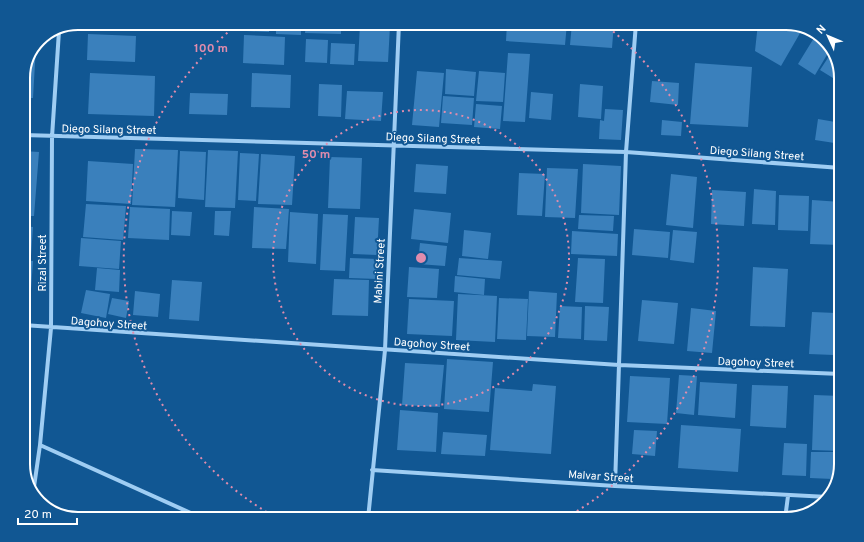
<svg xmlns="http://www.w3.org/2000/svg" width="864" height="542" viewBox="0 0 864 542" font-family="Overpass,sans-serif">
<rect width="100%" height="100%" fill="#115793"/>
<!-- building -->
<path fill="#3a80bc" d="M91,23h38l-1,7 -38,-1z
M134,23h45l-1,8 -44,-2z
M246,23h23v9l-23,-1z
M276,23h25v12l-25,-1z
M306,23h35v11l-36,-1z
M507,23h60l-2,22 -59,-4z
M572,23h42l-2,25 -42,-3z
M661,23h36l-1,8 -36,-3z
M758,23h28l17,5 -22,38 -26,-15z
M360,25l30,1 -2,36 -30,-1z
M817,33l14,15 -16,27 -17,-11z
M88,34l48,2 -1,26 -48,-2z
M244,35l41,2 -1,28 -41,-2z
M306,39l22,1 -1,23 -22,-1z
M331,43l24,1 -1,21 -24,-1z
M36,46l-3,52h-10v-23z
M833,50l8,25v8l-21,-13z
M508,53l22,1 -5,68 -22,-1z
M695,63l57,4 -4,60 -58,-3z
M446,69l30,3 -2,24 -29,-2z
M417,71l27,2 -5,54 -27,-2z
M479,71l26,2 -2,29 -27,-1z
M90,73l65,3 -1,40 -66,-2z
M252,73l39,2 -1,33 -39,-1z
M652,81l27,2 -1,22 -28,-3z
M319,84l23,1 -1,32 -23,-1z
M580,84l23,2 -2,33 -23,-2z
M347,91l36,1 -2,29 -36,-2z
M531,92l22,2 -2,26 -22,-2z
M190,93l38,1 -1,21 -38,-1z
M443,96l31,2 -2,27 -31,-2z
M476,104l26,2 -2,23 -26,-2z
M605,109l18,1 -2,30 -22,-1 1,-19 4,1z
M818,119l23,4v21l-26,-4z
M662,120l20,2 -1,14 -20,-1z
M135,149l43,1 -3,57 -43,-2z
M208,150l30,1 -3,57 -30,-1z
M23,151l16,1 -5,64h-11z
M180,151l26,1 -2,48 -26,-2z
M240,153l19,1 -3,47 -18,-1z
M261,154l34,2 -3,49 -34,-1z
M330,157l32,1 -2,51 -32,-1z
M88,161l45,3 -2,40 -45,-3z
M416,164l32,2 -2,28 -32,-2z
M583,164l38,2 -2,49 -38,-2z
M547,168l31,1 -3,49 -30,-1z
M519,173l26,1 -3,42 -25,-1z
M671,174l26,3 -4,51 -27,-3z
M754,189l22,2 -1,34 -23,-1z
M712,190l34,2 -2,34 -33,-2z
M779,195l30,1 -1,35 -30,-1z
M812,200l29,2v43l-31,-1z
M86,204l40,2 -3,34 -40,-3z
M130,207l40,2 -1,31 -41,-2z
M254,207l35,2 -3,40 -34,-1z
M414,209l37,4 -3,30 -37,-4z
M172,211l20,1 -2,24 -19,-1z
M215,211h16l-2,25 -15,-1z
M290,212l28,2 -2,50 -28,-2z
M323,214l25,1 -3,56 -25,-1z
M579,215l35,1 -1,15 -35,-2z
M355,217l24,1 -2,37 -24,-1z
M23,226l10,1 -2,29h-8z
M634,229l36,3 -2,26 -36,-3z
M464,230l27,3 -3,26 -26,-3z
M673,230l24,2 -3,31 -24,-3z
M572,231l46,3 -1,22 -46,-2z
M81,238l40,3 -2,28 -40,-3z
M420,243l27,3 -2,20 -27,-2z
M350,258l28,1 -1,20 -28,-1z
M459,258l43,3 -2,18 -43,-4z
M578,258l27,1 -2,44 -28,-1z
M23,260l10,1 -2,28 -8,-1z
M409,267l30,2 -2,29 -30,-1z
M753,267l35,2 -3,58 -35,-1z
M97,268l23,2 -1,22 -24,-2z
M455,276l30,3 -1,16 -30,-3z
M334,279l35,1 -1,36 -36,-1z
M172,280l30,2 -3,39 -30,-2z
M86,290l24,4 -4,24 -25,-5z
M135,291l25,3 -2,23 -25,-2z
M529,291l28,2 -2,44 -28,-1z
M458,294l39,2 -2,46 -39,-2z
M112,298l17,3 -3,17 -18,-4z
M499,298l29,1 -2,41 -29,-1z
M409,299l45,2 -2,35 -45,-2z
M642,300l36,3 -4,41 -36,-3z
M560,306l22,1 -1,32 -23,-1z
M585,306l24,1 -2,34 -23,-1z
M691,308l25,3 -4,42 -25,-2z
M812,312l24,1 -2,42 -25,-1z
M840,331h1v24h-3z
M447,359l46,3 -4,50 -45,-3z
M405,363l39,2 -4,42 -38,-2z
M679,375l18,1 -3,39 -18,-2z
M630,376l40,2 -3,46 -40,-2z
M700,382l37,2 -2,34 -37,-3z
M533,384l23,2 -5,68 -61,-4 5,-62 37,3z
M752,385l36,1 -2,42 -36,-2z
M814,395l27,1v55l-29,-1z
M400,410l38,3 -2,39 -39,-2z
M681,425l60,4 -3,43 -60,-4z
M634,430l23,1 -2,25 -23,-2z
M443,432l44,3 -2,21 -44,-2z
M784,443l23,1 -1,32 -24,-1z
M811,452h23l-1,27 -23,-1z"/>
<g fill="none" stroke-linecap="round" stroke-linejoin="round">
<!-- street -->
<path stroke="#9fcdf3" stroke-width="4" d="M23,135l603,17 215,16
M23,325l596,40 222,9
M40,445l164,74
M372,470l243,16 213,11
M615,486l11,-334 10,-129
M33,494l7,-49 11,-117 1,-191 7,-106
M368,519l17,-169 14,-327
M785,519l3,-23"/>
</g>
<!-- distance rings -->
<g fill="none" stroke="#e08cad" stroke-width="2" stroke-dasharray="2 4">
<circle cx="421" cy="258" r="148"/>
<path d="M277 518A297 297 0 0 1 238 24M604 24A297 297 0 0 1 565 518"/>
</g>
<g text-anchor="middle" stroke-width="4" stroke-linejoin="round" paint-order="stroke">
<!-- street labels -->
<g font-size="11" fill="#fff" stroke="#115793">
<text transform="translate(109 129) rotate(1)" y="4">Diego Silang Street</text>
<text transform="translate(433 138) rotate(2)" y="4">Diego Silang Street</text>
<text transform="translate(757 153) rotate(4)" y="4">Diego Silang Street</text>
<text transform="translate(42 263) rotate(-90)" y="4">Rizal Street</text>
<text transform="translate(379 271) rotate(-87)" y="4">Mabini Street</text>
<text transform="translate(109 323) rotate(4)" y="4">Dagohoy Street</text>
<text transform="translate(432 344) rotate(4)" y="4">Dagohoy Street</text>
<text transform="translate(756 362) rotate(2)" y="4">Dagohoy Street</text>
<text transform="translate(601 476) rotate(4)" y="4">Malvar Street</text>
</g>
</g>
<!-- crop -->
<path d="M0 0H864V542H0ZM78 30H786A48 48 0 0 1 834 78V464A48 48 0 0 1 786 512H78A48 48 0 0 1 30 464V78A48 48 0 0 1 78 30Z" fill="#115793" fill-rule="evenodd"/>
<path fill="none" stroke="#fff" stroke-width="2" d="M78 30H786A48 48 0 0 1 834 78V464A48 48 0 0 1 786 512H78A48 48 0 0 1 30 464V78A48 48 0 0 1 78 30Z"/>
<circle cx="421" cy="258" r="6" fill="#e08cad" stroke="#115793" stroke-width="2"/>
<g font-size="12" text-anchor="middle" font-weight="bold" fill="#e08cad" stroke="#115793" stroke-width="4" stroke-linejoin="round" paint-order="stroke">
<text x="211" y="52">100 m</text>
<text x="316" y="158">50 m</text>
</g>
<!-- north arrow -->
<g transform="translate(828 36) rotate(314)" stroke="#115793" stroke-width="3" paint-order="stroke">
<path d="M0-3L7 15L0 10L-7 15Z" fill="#ffffff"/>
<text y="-6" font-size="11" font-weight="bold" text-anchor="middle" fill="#ffffff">N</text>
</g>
<!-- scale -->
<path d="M18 518v6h59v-6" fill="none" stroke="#ffffff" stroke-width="2"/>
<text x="24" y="518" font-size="12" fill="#ffffff" stroke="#115793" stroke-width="3" paint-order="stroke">20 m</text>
</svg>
